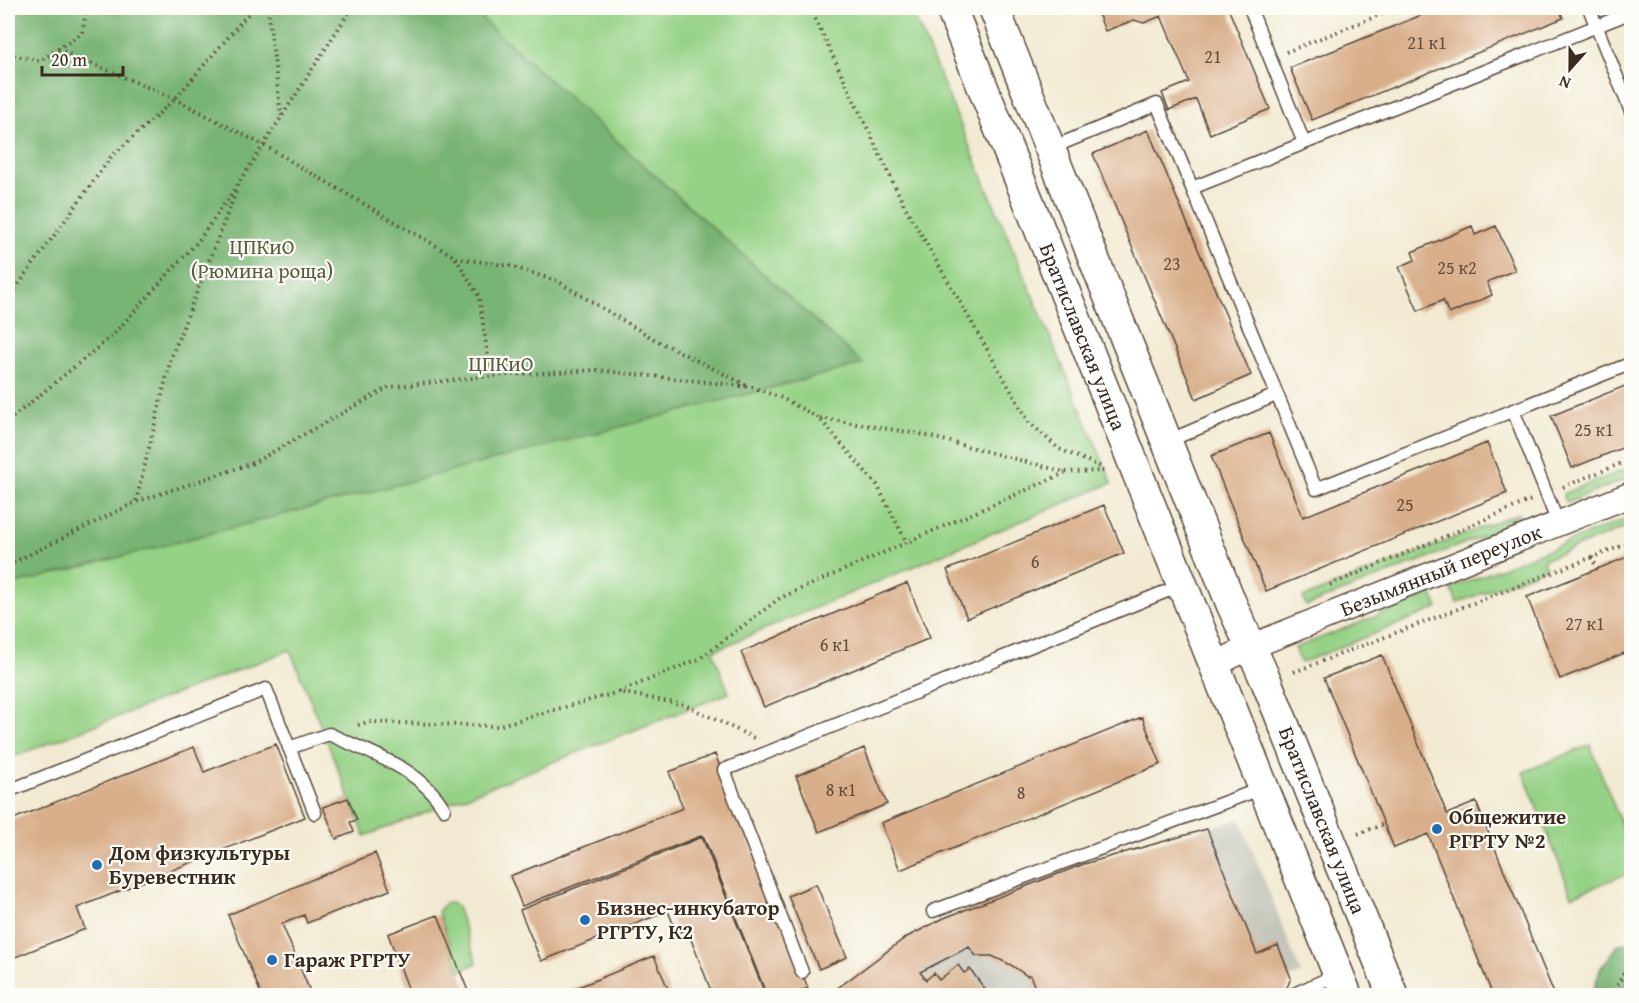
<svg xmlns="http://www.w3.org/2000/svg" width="1639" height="1003" viewBox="0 0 1639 1003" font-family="'Gentium Book Plus',serif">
<rect width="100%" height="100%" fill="#fdfcf7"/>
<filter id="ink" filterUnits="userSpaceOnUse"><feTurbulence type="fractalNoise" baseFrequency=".0167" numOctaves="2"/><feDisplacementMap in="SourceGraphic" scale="12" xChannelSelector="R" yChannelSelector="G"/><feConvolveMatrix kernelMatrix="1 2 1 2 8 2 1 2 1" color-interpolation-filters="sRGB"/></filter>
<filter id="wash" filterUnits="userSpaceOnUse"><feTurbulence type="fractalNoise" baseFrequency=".008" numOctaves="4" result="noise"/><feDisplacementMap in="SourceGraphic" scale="24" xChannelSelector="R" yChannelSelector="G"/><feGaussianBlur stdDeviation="1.35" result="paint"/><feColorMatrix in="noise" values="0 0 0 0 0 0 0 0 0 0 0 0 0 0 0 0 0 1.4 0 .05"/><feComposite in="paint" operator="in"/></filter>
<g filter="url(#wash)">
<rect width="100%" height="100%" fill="#f2ead2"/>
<!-- industrial -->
<path fill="#c4c5b9" d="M1240,819l61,154 -10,5 -5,12 3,5 -462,1 78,-58 39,-20 140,-54z"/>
<!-- green -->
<path fill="#96d286" stroke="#687e52" stroke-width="1.5" d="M8,8h903l201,475 -399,168 16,42 -364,143 -75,-186 -282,109z
M1631,467v10l-64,26 -4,-9z
M1518,513l3,8 -215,85 -3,-8z
M1631,517v16l-3,-6 -85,33 3,8 -89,35 -6,-15z
M1432,594l6,14 -137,55 -6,-15z
M1590,745l41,104v23l-59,24 -49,-124z
M445,903h6l6,4 20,56 -17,8 -22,-59z"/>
<!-- forest -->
<path fill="#78b473" stroke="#5a6f48" stroke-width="1.5" d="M8,8h462l393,356 -855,222z
M1631,943v52h-39l8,-26 19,-25z"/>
<g id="blocks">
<!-- building -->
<path fill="#d9af8b" d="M1096,8h132l42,101 -60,25 -14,-35 -27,11 -7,-17 27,-11 -28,-66 -17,7 -10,-3 -29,11z
M1439,8h120l4,10 -251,102 -22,-52z
M1148,130l103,245 -55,24 -103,-245z
M1472,226l3,9 21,-9 19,44 -28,12 5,13 -43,19 -6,-14 -25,11 -19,-44 16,-7 -3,-8z
M1632,383v61l-60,24 -21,-52z
M1269,433l34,84 184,-74 20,50 -241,98 -55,-135z
M1104,505l20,48 -157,65 -20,-48z
M1632,555v95l-72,29 -33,-82z
M907,583l23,55 -166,69 -23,-55z
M1382,655l65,159 29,-12 79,194h-62l-65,-162 -34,14 -70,-170z
M1142,717l19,47 -261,106 -19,-47z
M276,744l29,73 -228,91 8,21 -77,31v-139l186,-74 10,25z
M864,748l23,56 -68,28 -23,-56z
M715,754l93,234 -20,8h-21l-64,-161 -181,71 -12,-30 173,-68 -14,-36z
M348,798l9,22 -7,2 4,10 -18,7 -13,-32z
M1207,829l50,125 21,-9 13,33 -5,12 -15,6h-233l-8,-21 -3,1 -16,-11 -19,-9h-16l-7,-9 -49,25 6,8 8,-7 5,7 19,-15 6,8 6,-4 20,27h-163l78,-58 39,-20 140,-54z
M702,837l64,159h-53l-26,-67 -10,4 -9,-22 -127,50 -21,-51z
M375,853l15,37 -83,33 -3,-8 -22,9 30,72h-50l-34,-81z
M816,884l31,73 -28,12 -31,-73z
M438,915l22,56 10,25h-59l-23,-62z
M654,956l17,40h-112v-1z"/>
</g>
</g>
<g filter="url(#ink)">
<use href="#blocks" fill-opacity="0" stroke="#564739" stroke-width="1.5"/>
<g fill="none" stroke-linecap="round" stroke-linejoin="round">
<defs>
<path id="service" d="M1250,8l54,135
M1589,8l43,106
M1051,148l106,-44 35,84 440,-176
M1192,188l124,301 316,-126
M1513,410l45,113
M1168,441l108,-46
M289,748l40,-14c40,19 92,34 115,75
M8,791l258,-102 49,124
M933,911l330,-123
M802,972l-78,-202 458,-185
M1290,996l48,-22"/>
<g id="minor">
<path id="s1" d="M1214,665l36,-18 382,-153"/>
</g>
<g id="tertiary">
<path id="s2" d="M951,8l396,988"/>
<path id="s3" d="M994,8l237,595 36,80 126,313"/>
</g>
</defs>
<!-- service casing -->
<use href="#service" stroke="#564739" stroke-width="15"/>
<!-- minor casing -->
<use href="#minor" stroke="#564739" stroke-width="27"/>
<!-- tertiary casing -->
<use href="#tertiary" stroke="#564739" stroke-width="33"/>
<!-- path -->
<path stroke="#564739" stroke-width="4" stroke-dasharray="1.5 4.5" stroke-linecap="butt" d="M268,8l13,108
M810,8l93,195 126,219 30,27 45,19
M58,49l117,50 88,46 192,112 24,40 12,79
M1286,52l111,-44
M8,54l32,7 42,-28 5,-25
M456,258l54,8 47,15 97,58 94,47
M8,299l103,-142 64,-58 78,-91
M820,418l100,16 145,38 41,-1
M8,421l104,-85 87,-96 40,-57 110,-171 1,-4
M1563,487l69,-28
M136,501l35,-143 66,-169
M1592,557l5,12
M8,565l128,-63 117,-39 136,-76 102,-11 105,-6 156,17 30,11 37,20 58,67 30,58
M8,573l4,-8
M1330,585l201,-85
M1294,672l338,-130
M619,692l80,-33 81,-61 285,-125
M358,725l10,-3 129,4 122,-34 66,13 69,33
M1358,834l26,-10
M1612,996l20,-39"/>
<!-- service -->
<use href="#service" stroke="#fff" stroke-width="12"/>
<!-- minor -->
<use href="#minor" stroke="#fff" stroke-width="24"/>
<!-- tertiary -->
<use href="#tertiary" stroke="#fff" stroke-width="30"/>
</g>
</g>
<!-- markers -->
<g fill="#1f6fb2" stroke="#fdfcf7" stroke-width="2">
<circle cx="1437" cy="829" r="6"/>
<circle cx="97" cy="865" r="6"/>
<circle cx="585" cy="920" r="6"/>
<circle cx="272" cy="960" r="6"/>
</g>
<g text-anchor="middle" stroke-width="4.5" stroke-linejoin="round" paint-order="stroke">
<!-- number labels -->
<g font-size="18" fill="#624b39">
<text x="1427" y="49">21 к1</text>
<text x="1213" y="63">21</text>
<text x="1172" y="270">23</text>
<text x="1457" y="274">25 к2</text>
<text x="1594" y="436">25 к1</text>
<text x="1405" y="511">25</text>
<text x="1035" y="568">6</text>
<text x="1585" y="630">27 к1</text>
<text x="835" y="651">6 к1</text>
<text x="841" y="796">8 к1</text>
<text x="1021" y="799">8</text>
</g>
<!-- park labels -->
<g font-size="21" fill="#565c3d" stroke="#fdfcf7">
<text x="262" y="254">ЦПКиО<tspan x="262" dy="24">(Рюмина роща)</tspan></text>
<text x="501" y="371">ЦПКиО</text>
</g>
<!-- street labels -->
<g font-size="21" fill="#3b2a1e" stroke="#fdfcf7">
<text dy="7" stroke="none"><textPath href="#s2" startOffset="354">Братиславская улица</textPath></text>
<text dy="7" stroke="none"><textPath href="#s1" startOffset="246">Безымянный переулок</textPath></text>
<text dy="7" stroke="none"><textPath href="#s3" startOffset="876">Братиславская улица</textPath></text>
</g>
<!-- poi labels -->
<g font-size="21" font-weight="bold" fill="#3b2a1e" stroke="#fdfcf7" text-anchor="start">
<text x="1449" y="824">Общежитие<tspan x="1449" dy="24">РГРТУ №2</tspan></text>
<text x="109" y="860">Дом физкультуры<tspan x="109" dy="24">Буревестник</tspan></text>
<text x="597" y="915">Бизнес-инкубатор<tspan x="597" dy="24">РГРТУ, К2</tspan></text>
<text x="284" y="967">Гараж РГРТУ</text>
</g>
</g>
<!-- margin -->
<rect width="1639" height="1003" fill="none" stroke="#fdfcf7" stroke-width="30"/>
<!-- north arrow -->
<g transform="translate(1570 69) rotate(201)" stroke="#fdfcf7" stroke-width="4.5" paint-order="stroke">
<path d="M0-4.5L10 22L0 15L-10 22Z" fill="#3b2a1e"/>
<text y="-9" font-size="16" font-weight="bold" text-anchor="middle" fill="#3b2a1e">N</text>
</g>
<!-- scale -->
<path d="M42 66v9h81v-9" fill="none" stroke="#3b2a1e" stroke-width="3"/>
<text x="51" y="66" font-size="18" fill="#3b2a1e" stroke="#fdfcf7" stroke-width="4.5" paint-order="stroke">20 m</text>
</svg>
